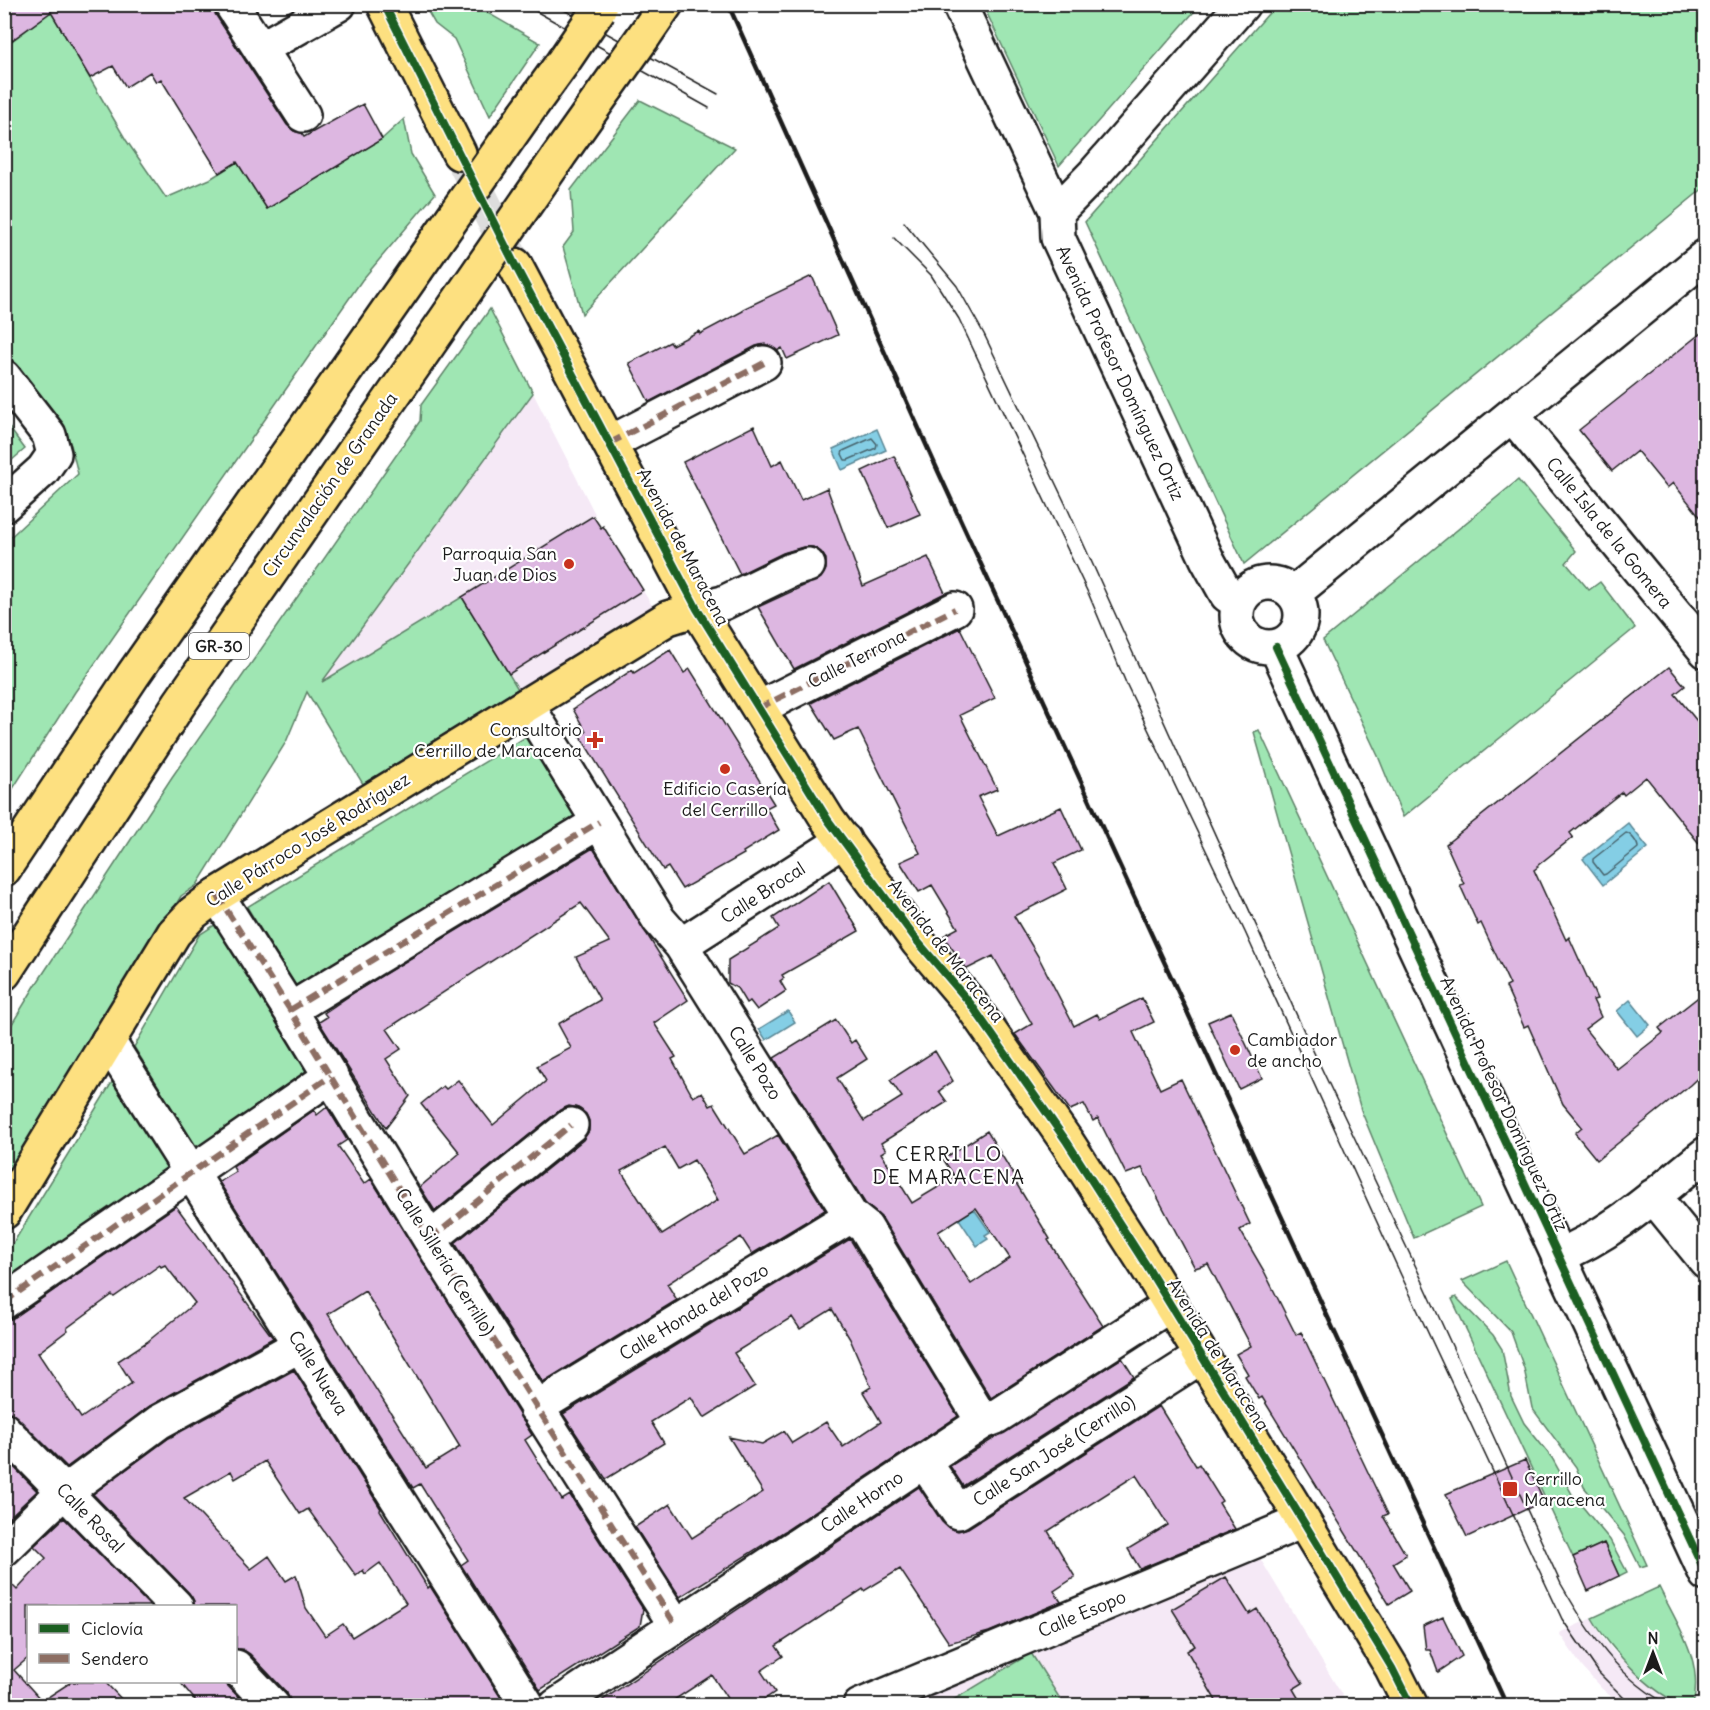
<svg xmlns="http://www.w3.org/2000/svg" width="1710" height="1710" viewBox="0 0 1710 1710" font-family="Delius,sans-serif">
<rect width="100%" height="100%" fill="#fff"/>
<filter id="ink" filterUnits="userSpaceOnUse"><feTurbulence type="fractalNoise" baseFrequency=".0167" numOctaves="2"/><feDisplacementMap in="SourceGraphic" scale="12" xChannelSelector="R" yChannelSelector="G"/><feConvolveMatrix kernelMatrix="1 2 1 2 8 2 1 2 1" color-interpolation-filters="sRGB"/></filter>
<g filter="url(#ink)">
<!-- built -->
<path fill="#f5e9f6" d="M533,393l62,121 -88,55 122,-1 24,39 -290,177 -56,-92 14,-8z
M1258,1555l90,150 -458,1z
M1592,1618l10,19 14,17 22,21 17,14 32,16h-66l-20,-17 -19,-21 -23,-34z"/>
<!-- green -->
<path fill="#9fe6b3" stroke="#5e8168" stroke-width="1.5" d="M424,5h50l66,38 -50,73 -36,-77 -19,-15z
M983,5h217l-141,161z
M1276,5h429v182l-461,377 -159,-342z
M51,12l75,128 40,58 44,-19 27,-17 30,47 115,-70 22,-20 7,35 24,40 -73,86 -287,412 -70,109 -1,-258 74,-69 -7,-29 -15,-27 -51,-68v-304z
M640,100l95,48 -153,166 -19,-67 11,-15 -3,-42z
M490,309l43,84 -211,289 140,-85 56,92 -155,95 -56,-92 -21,50 -89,143 -16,11 -176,291 -1,-150 31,-51 137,-209 248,-356 1,-16z
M5,422l20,27 -20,17h-1z
M1518,480l58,71 -10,12 23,27 11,-8 35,46 -232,189 -25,-61 -55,-116z
M1259,730l222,477 -67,31 -53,-128 -107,-378z
M529,735l54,88 -282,172 -54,-88z
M216,924l97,153 -112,78 -67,-108 65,-112z
M114,1079l59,95 -168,118 -1,-34z
M1506,1261l141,304 -7,2 -16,-32 -40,-48 -8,-20 -44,-59 -8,-40 -13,-36 -49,-51z
M1456,1297l37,38 9,14 9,47 13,27 28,35 20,36 38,46 17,32 -8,4 -15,-33 -31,14 -121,-258z
M1659,1587c19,39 45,74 34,118 -34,1 -85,-59 -101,-87z
M1031,1653l33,52h-119z"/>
<!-- water -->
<path fill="#84cee5" stroke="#5a8795" stroke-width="1.5" d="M877,429l9,21 -44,20 -9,-21z
M1628,823l20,25 -45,37 -20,-26z
M1630,1000l20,25 -13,11 -20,-25z
M788,1011l7,11 -29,18 -7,-11z
M974,1209l16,23 -5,3 3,4 -11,7 -18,-27z"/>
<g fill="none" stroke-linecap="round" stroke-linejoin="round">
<!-- shore -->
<path stroke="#46636c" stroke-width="1.5" d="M872,438l5,6 -1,4 -28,12h-3l-3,-6 1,-3z
M1626,833c5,1 12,10 12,15l-32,26 -3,1 -10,-13v-3z"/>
</g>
<!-- building -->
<path fill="#ddb7e1" stroke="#1c1c1c" stroke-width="1.5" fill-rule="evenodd" d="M4,4h208l3,10 72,111 7,6 7,2 3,4 59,-33 19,35 -115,70 -30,-47 -18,11 -58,-94 -5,3 -6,-10 -24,15 -13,-21 -23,12 -39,-66 -47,34z
M812,276l26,59 -51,24 -5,-11 -5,3 -12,-7 -9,2 -107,56 -20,-39 41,-21 2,3 27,-14 1,3 43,-23v-2z
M1706,329v195l-33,-41 -6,5 -30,-37 -25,20 -33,-41z
M754,426l18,40 10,-6 19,40 26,-12 36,98 65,-29 17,36 -151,76 -36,-62 63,-29 5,-9v-10l-5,-7 -8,-5h-10l-20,6 -43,21 -57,-112z
M894,456l26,58 -32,14 -26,-57z
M593,516l8,12 2,-2 40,64 -134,84 -47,-77z
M960,628l35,70 -35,17 37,74 -19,8 20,39 63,-29 20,43 -27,13 13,26 -53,27 24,40 36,70 23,-12 3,5 42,-21 12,24 -21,10 27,57 21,-10 69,145 -10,6 24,41 32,64 5,-3 87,182 -5,2 23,39 -13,8 17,28 -21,13 -127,-207 -3,2 -14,-23 3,-2 -12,-20 15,-8 -43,-82 -13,4 -53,-100 -16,6 -28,-56 -5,3 -9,-17 -14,6 -55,-76 17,-10 -39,-68 -26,13 -24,-33 15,-8 -26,-43 -13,7 -19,-30 20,-9 -62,-124 -24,11 -23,-37z
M670,650l14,23 6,-4 84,135 -8,4 13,22 -36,22 1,2 -62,35 -14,-22 -5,3 -1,-2 -82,-132 6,-4 -13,-23 59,-39 2,3z
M1669,667l16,19 -10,8 31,38v120l-60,-75 -22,18 -2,-3 -52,41 3,4 -36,29 1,1 -4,3 32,70 3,-3 28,62 -4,1 8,17 -16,12 32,40 46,-36 -4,-5 47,-37v79l-16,15 -93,75 -22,-27 7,-6 -19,-23 -35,-79 -4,2 -18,-40 4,-2 -29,-62 -3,2 -18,-40 4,-1 -18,-40z
M593,848l95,152 -34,23 22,34 -4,2 21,38 9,-5 8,14 4,-2 31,50 33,-19 47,75 -73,44 -11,-17 -74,47 10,16 -134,82 -88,-139 128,-103 6,-9v-10l-3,-7 -8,-6 -9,-2 -9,4 -125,101 -15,-24 40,-34 -39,-49 22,-18 3,3 12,-9 35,45 53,-44 -9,-15 34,-18 -13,-24 42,-24 -24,-43 34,-15 -29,-39 -194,126 14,20 -15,10 24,37 -24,32 -67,-106 8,-5 -3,-4 34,-23zM665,1147l13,22 16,-9 24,40 -56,35 -41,-64z
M829,881l30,50 -77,44 2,3 -4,3 6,10 -29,19 -7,-9 -4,2 -9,-15 -9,-5v-23l51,-32 -6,-10z
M1231,1012l31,66 -23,11 -31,-67z
M836,1020l15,23 4,-3 12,19 -30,19 27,43 38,-24 -12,-17 45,-29 18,30 -14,10 8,11 -66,41 5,7 -5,3 31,50 43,-26 -12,-18 44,-28 31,51 -2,1 34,56 -2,1 55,86 -112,72 -109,-180 -17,-15 -91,-145zM976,1208l34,50 -39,26 -33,-52z
M327,1107l20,33 -9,6 26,38 7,-5 161,256 -7,5 37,60 8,-5 73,114 -3,17 -100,64 -79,-125 7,-5 -18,-28 -30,-48 -7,4 -194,-306 17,-10 -3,-5 81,-57 3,5zM365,1291l95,156 -34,21 -98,-154z
M176,1206l97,132 -123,68 -83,61 -50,-50 -7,-5h-6v-91l11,-4zM160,1265l1,2 4,-2 30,38 -48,39 -29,19 14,22 -51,35 -43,-65 30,-23 -1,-2 45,-33 2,2z
M850,1239l108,177 -173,115 -105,66 -45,-70 35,-23 22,34 71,-46 -34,-55 33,7 22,-13 8,12 34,-21 17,25 38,-25 -18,-30 8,-5 -21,-48 -18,-30 -32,20 -8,-12 -58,36 21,33 -51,32 -13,-21 -40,25 13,21 -58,36 -43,-65z
M1122,1358l12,19 -171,109 -13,-20z
M294,1370l87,139 -1,1 48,78 2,-2 73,115 -2,5h-210l-4,-13 -37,-39 -8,-5h-6v-43h-42v-5l-5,-8 -96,-99 76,-56zM265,1461l35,53 8,-5 48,67 7,-6 2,4 15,-11 26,40 -54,34 -9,-13 -18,12 -19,-28 -10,-33 -10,6 -17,-25 -18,13 -67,-71 47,-27 4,8z
M1159,1406l37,60 3,-2 23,37 -3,2 16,26 -95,40 -12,-20 40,-24 -32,-50 -88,56 27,46 -21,14 7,11 -72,30 -40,11 -49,-74 -36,22 -1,-2 -87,57 7,10 -22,15 14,21 -20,14h-23l-20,-31 -47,31h-71l325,-219 23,35 7,6 9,3 10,-3z
M4,1457l33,34 -33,31z
M1525,1460l19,41 -77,36 -21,-43z
M64,1518l86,88h-122v52l-14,12 28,31 29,-19h34l23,24h-124v-129l13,13 29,-32 -12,-12z
M1604,1543l15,33 -31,15 -15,-34z
M1226,1577l23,37 8,-5 46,74 -10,6 10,17h-84l-32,-55 8,-5 -23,-37z
M1443,1617l19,39 -24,16 -8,-22h-4l-3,-24z
M180,1682h44l23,24h-47z"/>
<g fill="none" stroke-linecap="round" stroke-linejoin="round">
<!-- major-tunnel -->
<path stroke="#ddd" stroke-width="33" stroke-dasharray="33 16" stroke-linecap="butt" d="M459,153l54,107"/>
<defs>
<path id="minor" d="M231,4l72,111
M959,4l98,208 1,26 149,321 20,36 12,8
M260,49l79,-45
M1057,212l37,-38 149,-170
M4,377l45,58 5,19 -11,16 -39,35
M1512,415l194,236
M610,443l154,-80
M1237 615a32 32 0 1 1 64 0a32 32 0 1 1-64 0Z
M1293,594l413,-338
M697,609l26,-6 68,-33 17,-5
M1276,647l430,927
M527,705l132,215 22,25 170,271 15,12 117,194
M759,708l196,-99
M217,895l73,115 139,228 247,388
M681,945l163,-105
M290,1010l309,-188
M108,1041l420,665
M1653,1196l53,65
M429,1238l15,-10 127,-103
M1558,1256c56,-22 101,-65 148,-102
M4,1302l327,-226
M536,1408l315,-192
M4,1430l172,176
M924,1461l34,51 244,-156
M4,1549l53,-51 102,-76 141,-77
M236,1667l37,39
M556,1706l427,-284 13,-5 174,-112
M860,1706l443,-185"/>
<path id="major" d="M384,4l75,149
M515,265l182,344 131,211 90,122 52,61 97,139 79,123 157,256 89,147 19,38
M4,1212l170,-279 19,-20 24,-18 451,-277 29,-9"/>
<path id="highway" d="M644,36l22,-32
M526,113l37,-51
M558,157l49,-69
M4,869l129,-194 283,-405
M4,973l175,-269 263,-379"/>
</defs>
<!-- minor casing -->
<use href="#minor" stroke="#1c1c1c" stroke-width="38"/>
<!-- major casing -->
<use href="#major" stroke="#1c1c1c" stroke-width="38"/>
<!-- highway casing -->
<use href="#highway" stroke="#1c1c1c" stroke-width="38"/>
<!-- minor -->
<use href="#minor" stroke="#fff" stroke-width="33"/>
<!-- major -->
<use href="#major" stroke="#fde080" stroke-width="33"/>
<!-- highway -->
<use href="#highway" stroke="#fde080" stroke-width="33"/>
<!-- tram -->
<path stroke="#1c1c1c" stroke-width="1.5" d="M523,4l186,104
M553,4l165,90
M904,222l53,64 27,48 81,169 243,537 108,227 145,317c27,47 59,98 111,122
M894,238l37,37 28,44 130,276 37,88 119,249 156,343 161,344 37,54 33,33"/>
<!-- rail -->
<path stroke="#1c1c1c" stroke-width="4.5" d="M728,4l210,467 569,1235"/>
<defs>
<path id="highway-bridge" d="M563,62l36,-53
M607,88l37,-52
M416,270l110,-157
M442,325l116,-168"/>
</defs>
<!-- highway-bridge casing -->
<use href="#highway-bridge" stroke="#1c1c1c" stroke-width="38" stroke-linecap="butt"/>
<!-- highway-bridge -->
<use href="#highway-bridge" stroke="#fde080" stroke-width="33"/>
<!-- quiet -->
<path stroke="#8d6e63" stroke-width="6" stroke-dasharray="12 6" stroke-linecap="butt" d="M610,443l154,-80
M759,708l196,-99
M217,895l73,115 139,228 247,388
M290,1010l309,-188
M429,1238l15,-10 127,-103
M4,1302l327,-226"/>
<defs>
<path id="cycleway" d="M384,4l131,261 182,344 131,211 90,122 52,61 97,139 79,123 157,256 89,147 19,38
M1276,647l430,927"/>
</defs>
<!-- cycleway casing -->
<use href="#cycleway" stroke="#fff" stroke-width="11"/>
<!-- cycleway -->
<use href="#cycleway" stroke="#1b5e20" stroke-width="8"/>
</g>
</g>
<!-- markers -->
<g fill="#c8321e" stroke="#fff" stroke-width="2">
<circle cx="569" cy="564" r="6"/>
<path d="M592 731h6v6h6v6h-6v6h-6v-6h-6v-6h6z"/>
<circle cx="725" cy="769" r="6"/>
<circle cx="1235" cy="1050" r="6"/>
<rect x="1502" y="1481" width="16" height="16" rx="3"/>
</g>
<g text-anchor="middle" stroke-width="4.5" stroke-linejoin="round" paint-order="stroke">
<!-- shield labels -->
<rect fill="#fff" stroke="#606060" stroke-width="1.5" x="189" y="633" width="60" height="26" rx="4.5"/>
<g font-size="16" font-weight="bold" fill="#1c1c1c">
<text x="219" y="652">GR-30</text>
</g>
<!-- street labels -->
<g font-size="18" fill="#1c1c1c" stroke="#fff">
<text transform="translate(1120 373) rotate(65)" y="6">Avenida Profesor Domínguez Ortiz</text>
<text transform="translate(330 485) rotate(-55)" y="6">Circunvalación de Granada</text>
<text transform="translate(1609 533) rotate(51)" y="6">Calle Isla de la Gomera</text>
<text transform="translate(683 547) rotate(62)" y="6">Avenida de Maracena</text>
<text transform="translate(857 659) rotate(-27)" y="6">Calle Terrona</text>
<text transform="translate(308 840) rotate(-32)" y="6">Calle Párroco José Rodríguez</text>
<text transform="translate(763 893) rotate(-33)" y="6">Calle Brocal</text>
<text transform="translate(946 951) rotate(52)" y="6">Avenida de Maracena</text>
<text transform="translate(755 1063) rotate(58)" y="6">Calle Pozo</text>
<text transform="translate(1504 1104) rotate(65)" y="6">Avenida Profesor Domínguez Ortiz</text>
<text transform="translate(445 1262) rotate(58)" y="6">Calle Sillería (Cerrillo)</text>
<text transform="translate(694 1312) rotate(-31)" y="6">Calle Honda del Pozo</text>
<text transform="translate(1218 1355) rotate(58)" y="6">Avenida de Maracena</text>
<text transform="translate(318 1373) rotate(58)" y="6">Calle Nueva</text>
<text transform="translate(1054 1451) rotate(-33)" y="6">Calle San José (Cerrillo)</text>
<text transform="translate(862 1502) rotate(-34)" y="6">Calle Horno</text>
<text transform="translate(90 1518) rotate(46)" y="6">Calle Rosal</text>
<text transform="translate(1082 1614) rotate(-23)" y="6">Calle Esopo</text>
</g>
<!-- poi labels -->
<g font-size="18" fill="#1c1c1c" stroke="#fff" text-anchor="end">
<text x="557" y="560">Parroquia San<tspan x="557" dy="21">Juan de Dios</tspan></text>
<text x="582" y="736">Consultorio<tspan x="582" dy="21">Cerrillo de Maracena</tspan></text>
<text x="725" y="795" text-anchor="middle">Edificio Casería<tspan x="725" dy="21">del Cerrillo</tspan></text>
<text x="1247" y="1046" text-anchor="start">Cambiador<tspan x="1247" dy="21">de ancho</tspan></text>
<text x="1524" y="1485" text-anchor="start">Cerrillo<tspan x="1524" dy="21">Maracena</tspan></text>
</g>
<!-- neighbourhood labels -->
<g font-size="20" letter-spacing="1.5" fill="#1c1c1c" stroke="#fff">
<text x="949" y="1161">CERRILLO<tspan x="949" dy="23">DE MARACENA</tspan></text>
</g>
</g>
<!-- margin -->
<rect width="1710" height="1710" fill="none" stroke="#fff" stroke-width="24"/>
<rect x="12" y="12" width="1686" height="1686" fill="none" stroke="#1c1c1c" stroke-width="2" filter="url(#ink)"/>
<!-- legend -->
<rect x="27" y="1605" width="210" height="78" fill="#ffffff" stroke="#a4a4a4" stroke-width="1.5"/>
<rect x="39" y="1624" width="30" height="9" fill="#1b5e20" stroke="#a4a4a4" stroke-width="1.5"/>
<text x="81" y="1635" font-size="18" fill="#1c1c1c">Ciclovía</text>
<rect x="39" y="1654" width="30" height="9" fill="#8d6e63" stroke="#a4a4a4" stroke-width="1.5"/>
<text x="81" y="1665" font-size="18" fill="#1c1c1c">Sendero</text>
<!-- north arrow -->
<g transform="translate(1653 1653)" stroke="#ffffff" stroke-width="4.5" paint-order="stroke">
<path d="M0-4.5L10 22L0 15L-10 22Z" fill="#1c1c1c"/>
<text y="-9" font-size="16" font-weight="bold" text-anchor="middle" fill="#1c1c1c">N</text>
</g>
</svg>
